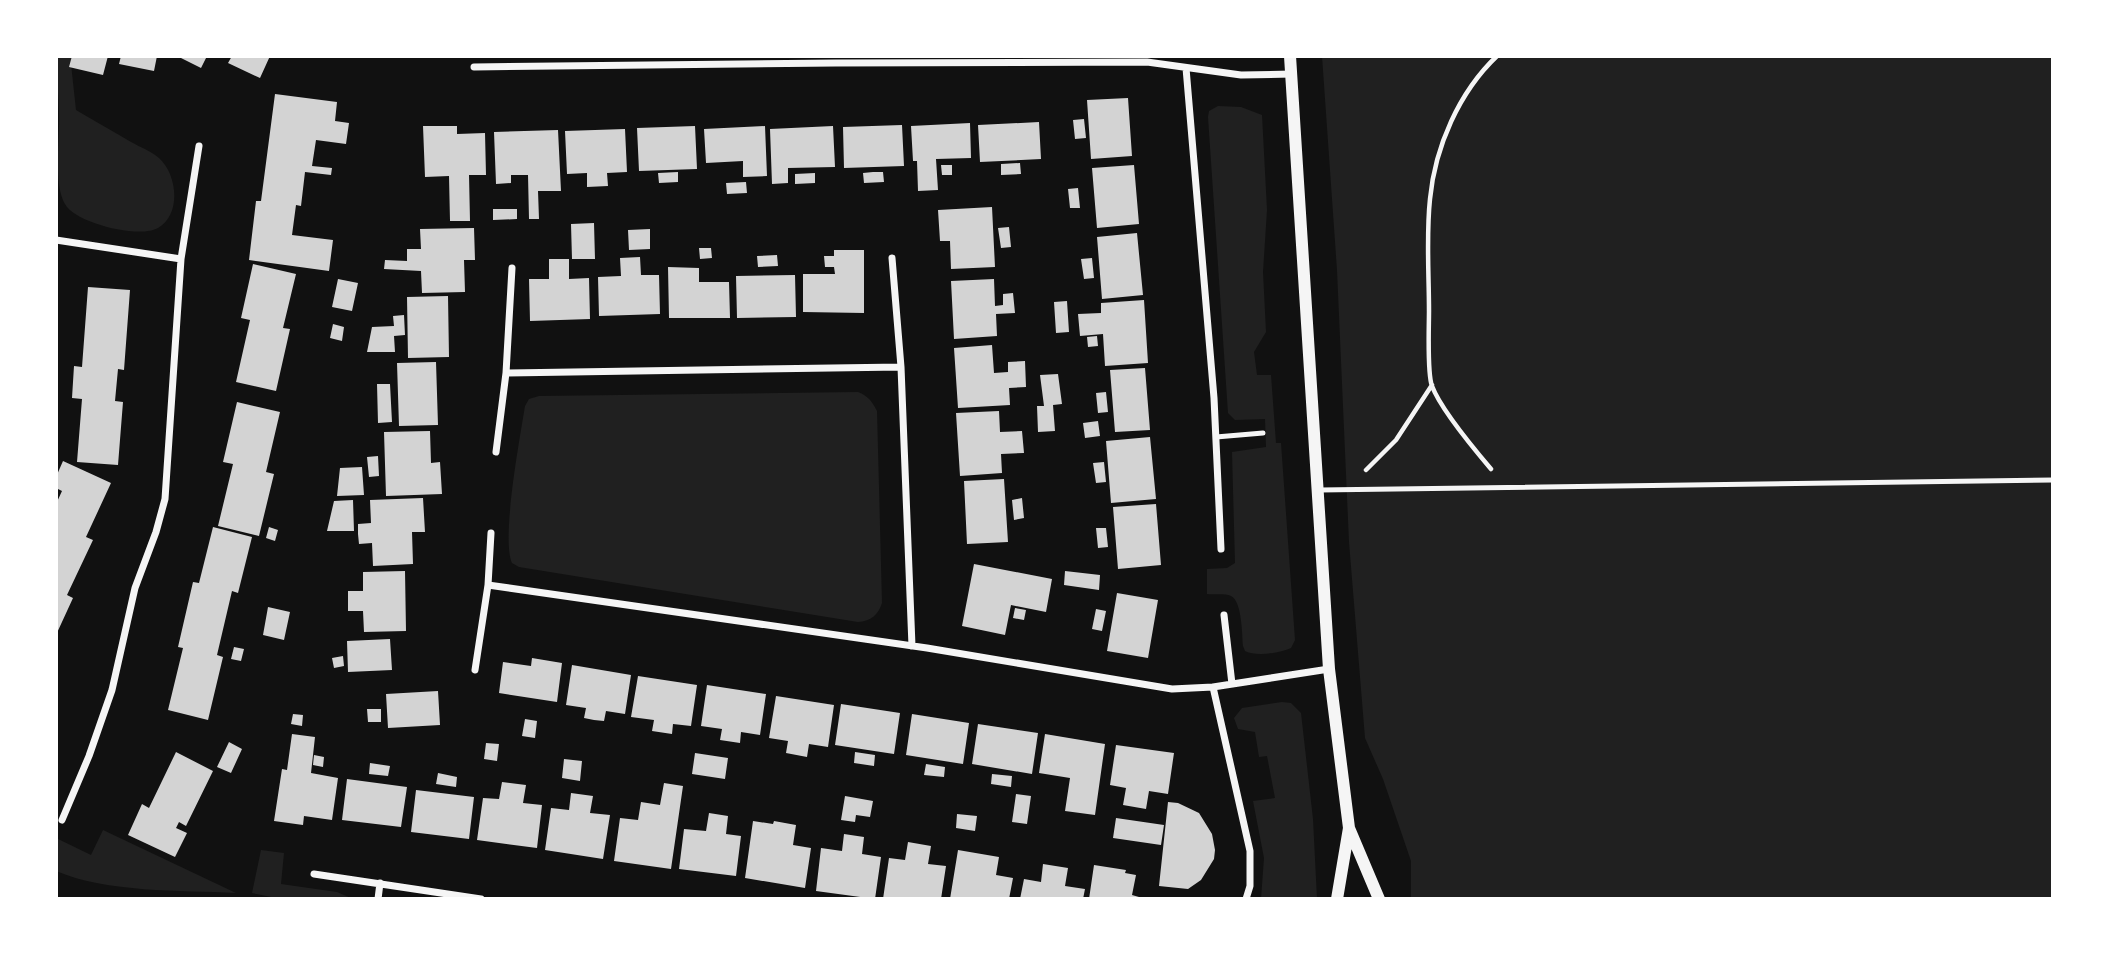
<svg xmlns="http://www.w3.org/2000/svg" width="2109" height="955" viewBox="0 0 2109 955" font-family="Arial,sans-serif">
<rect width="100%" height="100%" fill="#111"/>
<!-- green -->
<path fill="#202020" d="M56,56h17l-2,8 5,46c18,11 37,21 55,32 9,5 20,9 28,16 18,16 23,56 -1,70 -19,11 -83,-5 -93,-24 -12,-20 -5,-66 -6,-90 0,-19 -3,-38 -3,-58z
M1322,56h731v843h-642v-38l-28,-82 -18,-41 -16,-196 -12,-272z
M1218,106l23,1 21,8 5,95 -4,62 3,60 -12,20 3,23h14l5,68h5l14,197 -4,8c-12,5 -34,9 -46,3l-2,-5c-1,-12 -1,-45 -12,-50 -6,-3 -17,-1 -24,-2v-25l20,-1 8,-5 -3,-111 34,-5 -1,-28 -30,1 -7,-7 -20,-296 1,-6z
M858,392c10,4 14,9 19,19l5,192c-4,12 -11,18 -24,19l-339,-55 -7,-4c-11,-25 8,-125 13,-157l4,-7 10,-3z
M1282,702l9,1 10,10 12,106 4,80h-56l3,-41 -11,-57 22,-3 -8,-42 -8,1 -4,-25 -17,-3 -4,-11 8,-10z
M103,830l133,63c-57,-3 -128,0 -180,-22v-33l35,17z
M261,850l23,3 -3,31 56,8 16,7h-72l-29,-6z"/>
<!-- building -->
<path fill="#d3d3d3" d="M72,56h36l-5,19 -34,-8z
M121,56h36l-3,15 -35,-7z
M177,56h30l-6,12z
M232,56h38l-10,22 -32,-15z
M275,94l62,8 -2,19 14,2 -3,21 -30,-4 -4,26 20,2 -1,7 -26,-3 -4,34 -5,-1 -4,30 41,5 -4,31 -80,-11 7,-59h5z
M1128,98l4,58 -41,3 -4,-59z
M1084,119l2,19 -11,1 -2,-19z
M1039,122l2,37 -61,3 -2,-37z
M970,123l1,35 -35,1 2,31 -20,1 -1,-30h-4l-2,-35z
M902,125l2,41 -60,2 -1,-41z
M423,126h34v8l28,-1 1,42h-17l1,46h-20l-1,-45 -24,1z
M695,126l2,43 -58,2 -2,-43z
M765,126l2,50 -24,1v-16l-37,2 -2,-34z
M833,126l2,41 -47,1v15l-16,1 -2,-55z
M625,129l2,43 -20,1 1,13 -21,1v-14l-20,1 -2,-43z
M558,130l3,61h-23l1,28h-10l-1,-44h-17v8l-15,1 -2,-52z
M1020,163l1,11 -20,1v-11z
M941,165h11v10h-10z
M1134,165l5,59 -42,4 -5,-60z
M678,172v10l-19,1 -1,-10z
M873,172h10l1,10 -20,1 -1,-10z
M815,173v10l-20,1v-10z
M746,182l1,11 -20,1 -1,-11z
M1078,188l2,20h-10l-2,-19z
M992,207l3,60 -44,2 -1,-28h-10l-2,-31z
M493,209h24v10l-24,1z
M594,223l1,36h-23l-1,-35z
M1009,227l2,20 -10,1 -3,-20z
M474,228l1,32h-11l1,32 -43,1 -1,-22 -37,-2 1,-9 22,1v-12h14l-1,-20z
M650,229v20l-21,1 -1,-20z
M1137,233l6,62 -41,4 -5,-62z
M699,248h12l1,10 -12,1z
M834,250h30v63l-61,-1v-38h32l-1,-7h-9l-1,-11h10z
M777,255l1,11 -20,1 -1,-11z
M640,257l1,18h18l1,39 -61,2 -1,-39 23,-1 -1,-18z
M1092,258l2,20 -10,1 -3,-20z
M549,259h20v20l20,-1 1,41 -60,2 -1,-42h20z
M253,264l43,10 -13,54 7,1 -14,62 -40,-9 14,-62 -9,-2z
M668,267l31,1v14h30l1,36h-61z
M795,275l1,42 -59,1 -1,-42z
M338,279l20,4 -6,28 -20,-4z
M994,279l1,27 8,-1v-11l10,-1 2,20 -19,1 1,22 -43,3 -3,-58z
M88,287l42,3 -6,80 -6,-1 -3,32 8,1 -5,63 -41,-3 5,-63 -10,-1 2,-32 8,1z
M448,296l1,61 -41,1 -1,-61z
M1144,300l4,63 -43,3 -2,-32 -23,2 -2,-22 23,-1v-10z
M1067,301l2,31 -13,1 -2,-31z
M404,315l1,20 -11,1 1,16h-28l5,-25 22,-1 -1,-10z
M333,324l11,3 -2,14 -12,-3z
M1097,336l1,10 -10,1 -1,-10z
M992,345l2,28 14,-1v-10l17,-1 1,26 -17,1 1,17 -52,3 -4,-60z
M436,362l2,63 -39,1 -2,-63z
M1145,368l5,62 -35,2 -5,-62z
M1058,374l4,30 -9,1 2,26 -17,1 -1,-26h7l-4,-31z
M377,384h13l2,38 -14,1z
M1106,392l2,20 -10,1 -2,-20z
M237,402l43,10 -14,60 8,2 -15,62 -41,-10 15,-62 -10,-2z
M999,411l1,21 22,-1 2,22 -23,1 1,19 -42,3 -4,-63z
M1098,421l2,15 -15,2 -2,-15z
M430,431l1,32 9,-1 2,32 -56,2 -2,-64z
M1150,437l6,62 -45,4 -5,-62z
M378,456l1,20 -10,1 -2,-20z
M63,461l48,22 -25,54 7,3 -26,55 6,3 -17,37v-131l6,-13 -6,-3v-11z
M1104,462l2,20 -10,1 -3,-20z
M362,467l2,28 -27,1 3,-28z
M1004,479l4,63 -41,2 -3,-63z
M423,498l2,34h-13l1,32 -40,2 -1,-23 -13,1 -1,-10v-10l13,-1 -1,-23z
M1022,498l2,20 -10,2 -2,-20z
M353,500l1,31h-27l7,-30z
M1156,504l5,61 -43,4 -5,-62z
M213,527l39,10 -14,56 -6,-2 -15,64 6,2 -15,63 -40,-10 15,-62 -5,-1 15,-65 6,1z
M269,527l9,3 -3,11 -9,-3z
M1096,528h10l2,19 -10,1z
M974,564l78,15 -6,33 -35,-7 -6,30 -43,-9z
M405,571l1,60 -42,1 -1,-21h-15v-20h15v-19z
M1065,571l35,4 -1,15 -35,-5z
M1117,593l41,7 -10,58 -41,-7z
M268,607l22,5 -6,28 -21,-5z
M1015,608l11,2 -2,10 -11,-2z
M1096,609l10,2 -4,20 -10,-2z
M390,639l2,31 -44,2 -1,-31z
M234,647l10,2 -3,12 -10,-2z
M343,656l1,10 -10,2 -2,-10z
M532,658l30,5 -5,39 -58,-9 4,-31 28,4z
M572,665l59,10 -6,39 -19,-3 -2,10 -10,-1 -10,-2 2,-10 -20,-3z
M638,676l59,9 -6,41 -18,-2 -1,10 -20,-3 2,-11 -23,-3z
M707,685l59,9 -6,41 -19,-3 -1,11 -20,-3 2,-11 -21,-3z
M438,691l2,34 -52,3 -2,-34z
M776,696l58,9 -6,42 -19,-3 -2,13 -21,-4 2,-12 -19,-3z
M841,704l59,9 -6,41 -59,-9z
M367,709h14v13h-13z
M293,714l10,1 -1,11 -11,-2z
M912,714l57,9 -6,41 -57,-9z
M525,719l12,2 -2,17 -13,-2z
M978,724l60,9 -6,41 -60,-10z
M292,734l23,3 -4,36 27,5 -6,42 -28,-4 -1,9 -29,-4 8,-52 5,1z
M1045,734l60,10 -10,71 -30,-4 5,-33 -31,-5z
M229,742l13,7 -11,24 -14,-6z
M486,743l13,1 -2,17 -13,-2z
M1116,745l58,8 -6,41 -19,-3 -3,18 -23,-4 3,-17 -16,-3z
M176,752l37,19 -27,55 -7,-4 -3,6 11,5 -12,24 -47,-22 14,-31 7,4z
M855,752l20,3 -1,11 -20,-3z
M695,753l33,5 -3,21 -33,-5z
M314,755l10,2 -1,10 -10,-2z
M564,759l18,2 -2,20 -18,-3z
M370,763l20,3 -2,10 -19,-2z
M926,764l19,3 -1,10 -20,-2z
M438,773l19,4 -1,10 -20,-3z
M992,774l20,2 -1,11 -20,-3z
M347,779l60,8 -6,40 -59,-7z
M502,782l24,3 -3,18 19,2 -5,43 -60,-8 6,-42 16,1z
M664,783l19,3 -12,83 -57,-8 6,-43 18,2 3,-18 19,3z
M416,790l58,7 -5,42 -58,-7z
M571,793l22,3 -3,17 20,2 -7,44 -58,-9 6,-42 18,2z
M1016,794l15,2 -4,28 -15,-2z
M845,796l28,5 -3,16 -14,-2 -1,7 -14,-2z
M1168,802l10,1 21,10 13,21 3,16 -1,9 -13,21 -13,9 -29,-3z
M709,813l19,3 -2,18 15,2 -5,40 -57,-7 5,-40 22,2z
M957,814l20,2 -2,15 -19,-3z
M1116,818l48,7 -3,20 -48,-7z
M753,821l20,3 1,-3 22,4 -3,20 18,3 -6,40 -60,-10z
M844,834l20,3 -2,17 19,3 -6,42 -59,-8 5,-43 21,3z
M908,842l23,4 -3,18 18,2 -5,33h-58l6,-41 16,2z
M958,850l41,7 -3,18 17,3 -4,21h-59z
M1043,864l25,4 -3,18 20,3 -2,10h-63l4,-20 17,3z
M1094,865l32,5 -1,3 11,2 -4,20 14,4h-57z"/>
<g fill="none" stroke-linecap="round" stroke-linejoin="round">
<!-- path -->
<path stroke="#f5f5f5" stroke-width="4.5" d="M1491,469c-17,-20 -50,-59 -59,-83 -5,-13 -3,-59 -3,-75 0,-37 -3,-75 1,-112 5,-52 29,-107 67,-143
M1366,470l30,-30 36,-55"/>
<!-- service -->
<path stroke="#f5f5f5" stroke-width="5" d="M1216,437l47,-4
M1320,490l733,-10"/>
<!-- minor -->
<path stroke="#f5f5f5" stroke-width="7" d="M474,67l361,-4 312,-1 94,13 51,-1
M1186,68l28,330 7,151
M56,240l125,19
M892,258l9,109 11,279
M506,373l395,-6
M496,452l10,-79 6,-105
M488,585l439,63 245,41 41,-2 116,-18
M1224,615l8,69
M475,670l13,-85 3,-52
M1213,687l37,164v35l-4,13
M62,820l27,-64 23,-66 23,-102 21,-56 9,-33 16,-240 18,-113
M314,874l167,25
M378,899l2,-16"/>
<!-- tertiary -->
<path stroke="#f5f5f5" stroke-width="12" d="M1290,56l39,613 20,159 30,71
M1337,899l12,-71"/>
</g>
<!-- border -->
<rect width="2109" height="955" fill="none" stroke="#ffffff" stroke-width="116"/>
</svg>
